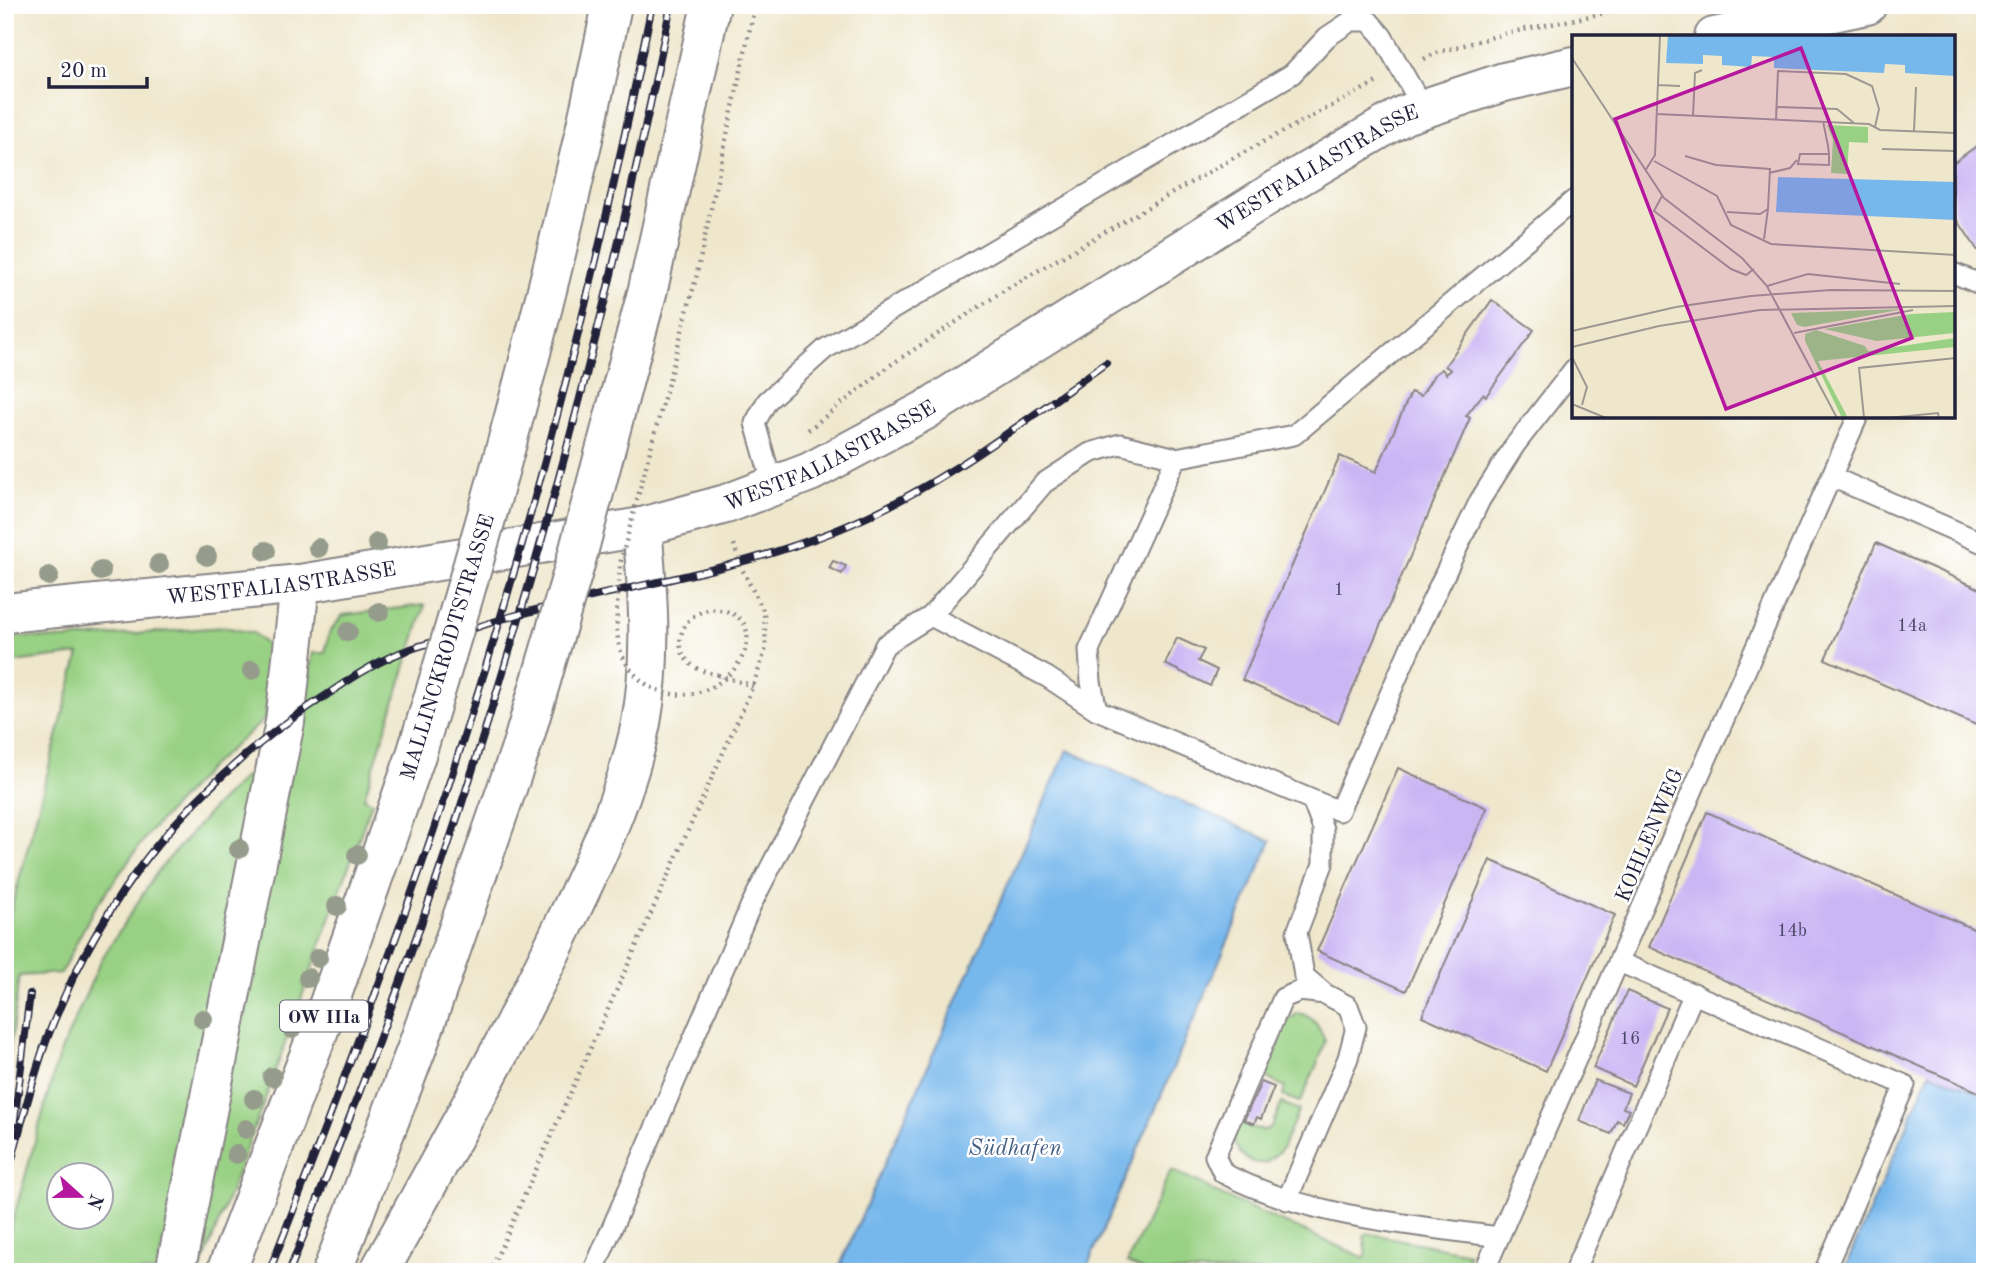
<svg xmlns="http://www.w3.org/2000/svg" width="1990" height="1277" viewBox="0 0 1990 1277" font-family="'Old Standard TT',serif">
<rect width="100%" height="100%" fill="#fff"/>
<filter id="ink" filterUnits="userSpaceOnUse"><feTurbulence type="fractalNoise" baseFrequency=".0143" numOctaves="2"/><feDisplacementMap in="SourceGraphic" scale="14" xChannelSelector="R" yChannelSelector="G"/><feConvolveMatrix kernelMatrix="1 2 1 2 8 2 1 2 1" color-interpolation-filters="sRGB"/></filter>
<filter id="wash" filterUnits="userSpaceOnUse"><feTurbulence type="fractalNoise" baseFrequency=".00686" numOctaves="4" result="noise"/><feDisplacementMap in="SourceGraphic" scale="28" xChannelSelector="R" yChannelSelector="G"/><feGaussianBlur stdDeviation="1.57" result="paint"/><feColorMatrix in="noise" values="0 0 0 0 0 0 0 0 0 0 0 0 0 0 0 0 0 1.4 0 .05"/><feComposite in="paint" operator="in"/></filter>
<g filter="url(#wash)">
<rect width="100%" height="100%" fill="#efe7cc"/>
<!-- green -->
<path fill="#99d184" stroke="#5e7a60" stroke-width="2" fill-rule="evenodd" d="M425,605l-61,193 8,4 -104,289 -68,181h-11l124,-619h12l4,-20 14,-18z
M224,627l29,6 16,14 6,26 -11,47 -53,46 -63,68 -56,78 -31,61 -42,3 -14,112v-155l74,-279 -74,9v-27l62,3z
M255,767l-13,58 -1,46 -84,401h-152v-23l53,-191 43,-98 56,-88 57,-65zM60,1176h42v42h-42z
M1298,1013c15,2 22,14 27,28l-4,14 -20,46 -2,1 -16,-6 2,-9 -24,-12 22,-51z
M1282,1103l17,7 -17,39 -16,14c-18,2 -28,-9 -33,-25l5,-16 25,9 8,-4z
M1171,1170l34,15 9,7 151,66 2,-4 -3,-17 3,-4 102,20 -8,19h-314l-20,-9z"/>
<!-- water -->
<path fill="#77b8ec" stroke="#4c6d94" stroke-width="2" d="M1067,750l204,91 -186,431h-248z
M1930,1072l55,23v177h-142z"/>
<g id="blocks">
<!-- building -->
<path fill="#cbb6f4" d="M1985,140v107l-7,4 -25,-38v-50z
M1492,300l42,30 -48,66 -3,-2 -17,22 4,2 -132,305 -96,-43 98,-224 36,16 35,-80 10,4 13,-21 8,-6 4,5 5,-4 -6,-4z
M1876,543l109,48v138l-160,-70z
M833,561l13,5 -4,8 -13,-6z
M1177,638l27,12 -6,11 19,9 -7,16 -45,-22z
M1398,768l89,40 -81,183 -89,-40z
M1707,812l278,122v161l-336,-148z
M1490,860l125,55 -69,156 -124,-55z
M1627,991l40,17 -34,78 -40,-18z
M1595,1080l34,13 -6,15 6,2 -6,13 -6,-3 -6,14 -32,-13z
M1261,1082l13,5 -13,32 -4,-2 -3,7 -10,-4z"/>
</g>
</g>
<g filter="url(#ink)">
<use href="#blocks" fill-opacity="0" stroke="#888484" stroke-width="2"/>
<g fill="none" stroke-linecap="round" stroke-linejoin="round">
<defs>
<path id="lane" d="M1953,273l32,13
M1176,458l-87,192 2,32 6,28 242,101 74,-170 67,-141 35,-55 59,-76
M1832,477l153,67
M773,486l-18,-63 12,-22 58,-52 467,-275 35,-37 24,-16h18l13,15 41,72
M931,616l116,61 50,33
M1312,800l11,29v35l-26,68 7,44 20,17
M1619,962l286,123 -81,187
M1287,1200l61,-142 8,-31 -8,-21 -23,-12 -25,-3 -17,7 -68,158 8,17c84,44 184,51 276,64
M593,1272l158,-367 134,-260 46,-29 113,-133 46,-30 30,-9 56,14 118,-23 280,-235
M1484,1272l214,-494 160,-362
M1574,1272l120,-279"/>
<g id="secondary">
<path d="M1714,37l153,-32"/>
<path id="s1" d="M5,613l295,-29 342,-57 84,-23 84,-32 114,-61 362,-227 118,-69 100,-33 70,-16"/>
</g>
<path id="highway" d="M175,1272l110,-550 15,-138
M226,1272l101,-263 88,-251
M332,1272l86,-227 105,-303
M379,1272c61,-112 125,-222 180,-337 33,-67 67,-138 82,-212 12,-65 7,-131 1,-196"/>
</defs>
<!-- lane casing -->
<use href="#lane" stroke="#888484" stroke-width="23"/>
<!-- secondary casing -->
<use href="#secondary" stroke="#888484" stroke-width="42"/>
<!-- highway casing -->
<use href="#highway" stroke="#888484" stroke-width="42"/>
<!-- path -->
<path stroke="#888484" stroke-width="4.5" stroke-dasharray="2 5" stroke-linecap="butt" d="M1424,59l12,-6 71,-20 137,-28
M808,430l84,-66 116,-76 227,-131 144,-76
M718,675l35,11
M490,1272l263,-586 13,-38 -2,-36 -25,-49 -6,-23"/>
<!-- lane -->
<use href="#lane" stroke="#fff" stroke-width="19"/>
<!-- secondary -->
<use href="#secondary" stroke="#fff" stroke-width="38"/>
<!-- highway -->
<use href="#highway" stroke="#fff" stroke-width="38"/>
<defs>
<path id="rail" d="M14,1123l16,-129
M5,1184c14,-49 25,-100 43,-148 54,-141 141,-248 265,-332 26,-17 53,-37 82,-49 15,-7 32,-11 48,-16 24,-8 47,-17 70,-23 106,-29 216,-43 319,-84 101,-40 186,-106 274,-169
M269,1272c58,-147 114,-294 165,-443 90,-269 162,-546 218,-824
M289,1272c69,-173 136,-348 191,-526 77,-243 140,-491 191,-741"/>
</defs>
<!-- rail casing -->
<use href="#rail" stroke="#22223b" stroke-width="8"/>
<!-- rail -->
<use href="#rail" stroke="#fff" stroke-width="5" stroke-dasharray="16" stroke-linecap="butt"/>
<defs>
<path id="highway-bridge" d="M523,742l51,-174 74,-279 63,-284
M415,758c77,-248 145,-498 197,-753"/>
</defs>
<!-- highway-bridge casing -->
<use href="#highway-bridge" stroke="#888484" stroke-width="42" stroke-linecap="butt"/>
<!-- path-bridge -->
<path stroke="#888484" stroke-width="4.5" stroke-dasharray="2 5" stroke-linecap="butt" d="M718,675c-8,-2 -18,-4 -25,-9 -28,-21 -6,-65 32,-55 56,15 -3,107 -70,78 -14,-6 -27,-20 -33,-34 -10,-27 -3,-63 -2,-91l76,-286 59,-273"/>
<!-- highway-bridge -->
<use href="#highway-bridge" stroke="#fff" stroke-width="38"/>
</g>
<!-- trees -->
<g fill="#959c8b">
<circle cx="377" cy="543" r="10"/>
<circle cx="318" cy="548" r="10"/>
<circle cx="266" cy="551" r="10"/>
<circle cx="207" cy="556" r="10"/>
<circle cx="159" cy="564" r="10"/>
<circle cx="101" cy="571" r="10"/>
<circle cx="49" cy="576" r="10"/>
<circle cx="379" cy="612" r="10"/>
<circle cx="348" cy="632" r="10"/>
<circle cx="252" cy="670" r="10"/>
<circle cx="239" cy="849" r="10"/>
<circle cx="357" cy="855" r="10"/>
<circle cx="337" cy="906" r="10"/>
<circle cx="318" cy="958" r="10"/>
<circle cx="308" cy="978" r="10"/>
<circle cx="203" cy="1019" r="10"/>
<circle cx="292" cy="1029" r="10"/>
<circle cx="272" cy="1077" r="10"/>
<circle cx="254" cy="1099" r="10"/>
<circle cx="246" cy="1129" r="10"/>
<circle cx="236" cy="1154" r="10"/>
</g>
</g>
<g text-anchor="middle" stroke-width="5" stroke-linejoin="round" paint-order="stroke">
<!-- number labels -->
<g font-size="18" fill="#4c4769">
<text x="1339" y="595">1</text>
<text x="1912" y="631">14a</text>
<text x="1792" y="936">14b</text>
<text x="1630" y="1044">16</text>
</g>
<!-- shield labels -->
<rect fill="#fff" stroke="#646476" stroke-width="2" x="280" y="1000.5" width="88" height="31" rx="5"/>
<g font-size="19" font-weight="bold" fill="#22223b">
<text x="324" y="1023">OW IIIa</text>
</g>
<!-- street labels -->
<g font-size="21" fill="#22223b" stroke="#fff">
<text dy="7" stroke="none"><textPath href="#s1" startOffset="1412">WESTFALIASTRASSE</textPath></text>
<text dy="7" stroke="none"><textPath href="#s1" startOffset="845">WESTFALIASTRASSE</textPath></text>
<text dy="7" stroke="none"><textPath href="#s1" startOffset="278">WESTFALIASTRASSE</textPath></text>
<text transform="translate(447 647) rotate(-73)" y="7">MALLINCKRODTSTRASSE</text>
<text transform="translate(1649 835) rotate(-67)" y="7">KOHLENWEG</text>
</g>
<!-- water labels -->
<g font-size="23" font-style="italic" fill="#445e82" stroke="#fff">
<text x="1015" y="1155">Südhafen</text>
</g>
</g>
<!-- overview -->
<g transform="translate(1572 35)">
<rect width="383" height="383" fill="#efe7cc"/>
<path d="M255,90l41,2v16l-19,-1 -2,32 -16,-1 2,-33zM332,274l-100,18 -7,-2 -6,-12zM383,277v21l-78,8 -53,-12 87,-15zM244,295l49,16 3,5 87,-13v9l-137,14 30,57h-6l-37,-77v-7z" fill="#99d184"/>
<path d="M96,0h287v41l-50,-3v-8l-20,-1 -1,9 -110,-5v-11l-22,-1 -1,11 -29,-2v-9l-19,-1v9l-37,-1zM206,142l177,5v38l-179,-8z" fill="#77b8ec"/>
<path fill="none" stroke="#9d9892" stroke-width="2" d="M0,23l92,140 78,60 25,28 70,132M85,50l23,1M204,72l61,2 17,14M85,79l212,10 11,6 76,3M121,81l2,-43 7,-3M204,84l2,-48 68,3 26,12 7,23 -4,18M251,86l5,25 1,8v11l-31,-1 2,-10h29M342,96l2,-44M310,114l74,2M113,121l31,9 54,4 -2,40 -8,5 -33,-2M82,126l63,35 14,29 40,19 185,11M73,136l10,-16 5,-120M197,138l21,-5 7,-8M90,161l-8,15 77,58 15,6 8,-6M192,204l4,-30M195,251l41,-12 92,10M0,296l104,-24 75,-11 79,-6 126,1M222,298l119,-23M0,312l87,-21 101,-16 196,-4M0,322l15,30 -5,18M0,369l34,14M292,383l-5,-50 97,-10M316,383l50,-5 1,5"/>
<path fill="#b5179e" fill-opacity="0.15" stroke="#b5179e" stroke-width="3.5" d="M229,13l111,290 -186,71 -111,-290z"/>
<rect width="383" height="383" fill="none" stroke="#22223b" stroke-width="3.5"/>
</g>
<!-- margin -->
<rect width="1990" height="1277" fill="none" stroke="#fff" stroke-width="28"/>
<!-- north arrow -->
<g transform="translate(80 1196) rotate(111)"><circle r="33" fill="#ffffff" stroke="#a7a7b1" stroke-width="2"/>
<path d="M0-5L12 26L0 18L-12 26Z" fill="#b5179e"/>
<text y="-10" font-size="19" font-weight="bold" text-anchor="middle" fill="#22223b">N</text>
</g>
<!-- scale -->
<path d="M49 77v10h98v-10" fill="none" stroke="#22223b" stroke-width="3.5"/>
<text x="60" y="77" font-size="21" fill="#22223b" stroke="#ffffff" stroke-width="5" paint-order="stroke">20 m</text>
</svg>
